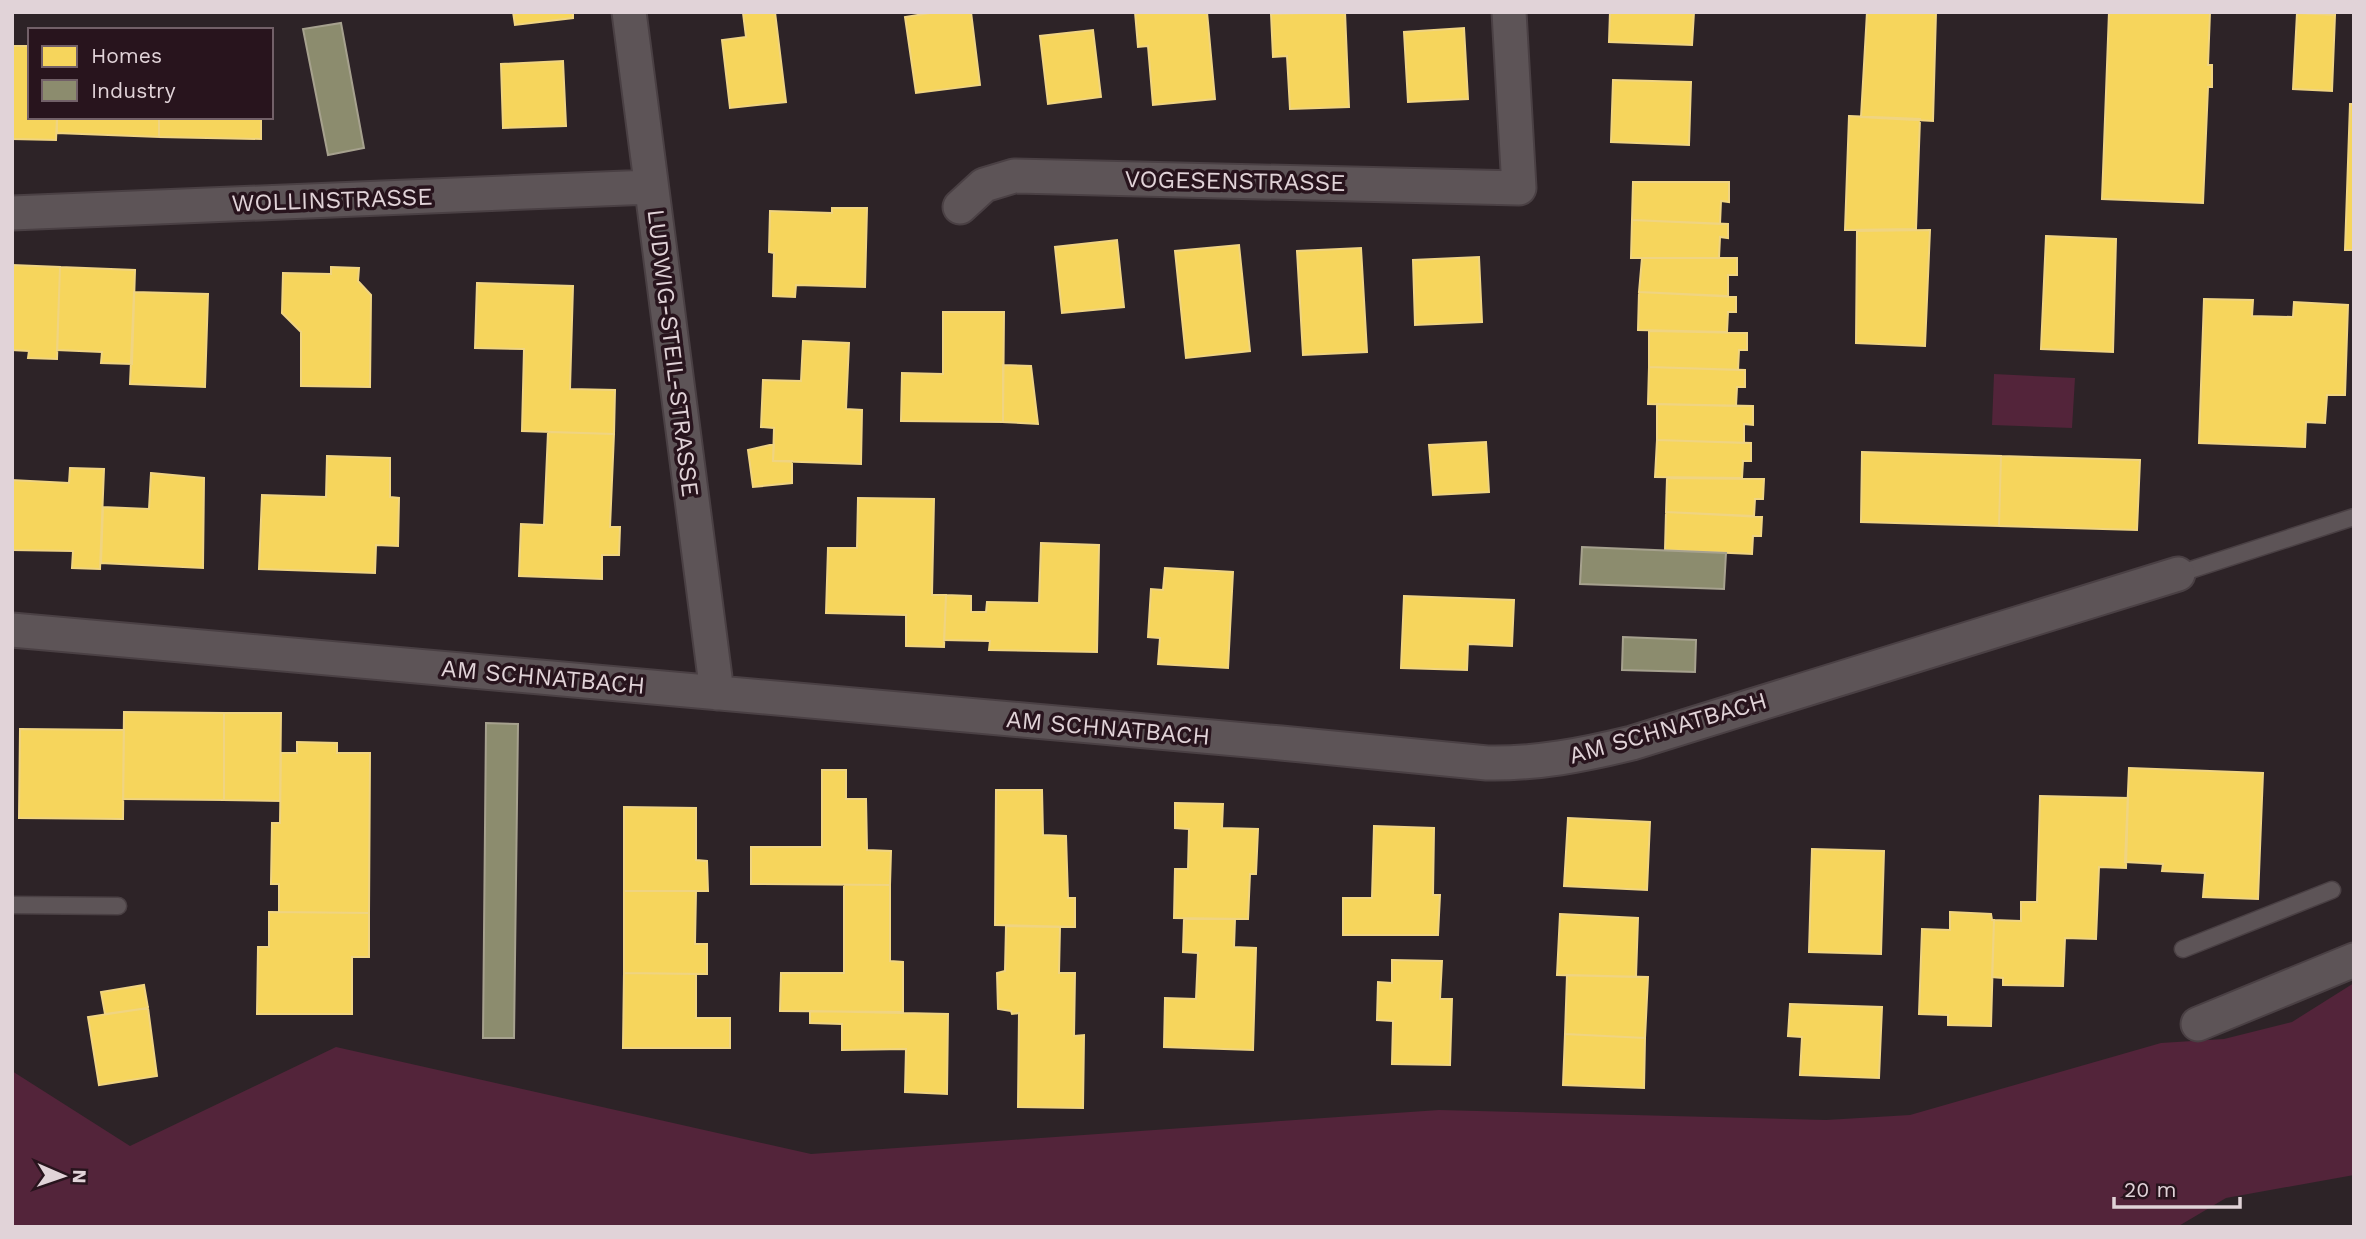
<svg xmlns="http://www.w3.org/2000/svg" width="2366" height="1239" viewBox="0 0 2366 1239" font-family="'Work Sans',sans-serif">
<rect width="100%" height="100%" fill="#2d2327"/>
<!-- green -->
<path fill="#53243a" d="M1994,374l81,4 -3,50 -80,-3z
M2354,983v192l-128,23 -49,29h-2165v-156l118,75 206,-99 475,107 628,-44 387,10 84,-5 251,-72 63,-4 68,-17z"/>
<!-- homes -->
<path fill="#f6d55c" stroke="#f0d481" stroke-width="2" d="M513,12h60v6l-58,7z
M775,12l11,90 -56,6 -8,-68 24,-3 -3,-24z
M936,12h35l9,73 -64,8 -11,-76z
M1135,12h72l8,87 -62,6 -5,-59 -10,1z
M1345,12l4,95 -59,2 -3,-53 -14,1 -2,-43z
M1610,12h84l-2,33 -83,-3z
M1867,12h69l-3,109 -72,-4z
M2109,12h101l-2,53h4v22h-4l-5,116 -101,-4z
M2297,13l38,2 -3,76 -39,-2z
M1464,28l4,71 -60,3 -4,-70z
M1093,30l8,67 -53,7 -8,-68z
M12,46h18v71h27l-1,23 -44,-1z
M563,61l3,65 -63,2 -2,-64z
M1613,80l78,2 -2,63 -78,-3z
M2350,104h4v146h-9z
M1849,116l71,3 -4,110 -71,1z
M57,117h102v20l-102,-4z
M159,117h102v22l-102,-2z
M1633,182h96v20l-8,-1 -1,23 -88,-4z
M832,208h35l-2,79 -69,-2 -1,12 -22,-1 1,-43 -5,-1 1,-41 62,2z
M1632,220l96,4v14l-8,-1 -1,21h-88z
M1930,230l-5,116 -69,-3 1,-112z
M2046,236l70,3 -3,113 -72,-3z
M1117,240l7,67 -62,6 -7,-66z
M1239,245l11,106 -64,7 -11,-107z
M1361,248l6,104 -64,3 -6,-104z
M1479,257l3,65 -67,3 -2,-65z
M1642,258h95v17h-9v21l-89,-4z
M12,265l48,2 -3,92 -29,-1 1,-7 -17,-1z
M60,267l75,3 -3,94 -31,-1 1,-11 -45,-2z
M331,267l28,1 -1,13 13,14 -1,92 -69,-1v-54l-19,-19 1,-40 48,1z
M477,283l96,3 -3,103 45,1 -1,44 -92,-3 2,-82 -49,-1z
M134,292l74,2 -3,93 -75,-3z
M1639,292l97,5v15h-8l-1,20 -89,-2z
M2204,299l49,1 -1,16 41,1 1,-15 54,3 -3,90h-18l-2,28 -19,-1 -1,25 -106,-4z
M943,312h61l-1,110 -102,-1 1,-48 41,1z
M1649,331l98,2v17h-8l-1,20 -89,-3z
M803,341l46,2 -3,66 16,1 -1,54 -88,-3 1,-33 -13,-1 2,-47 38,1z
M1003,365l28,1 7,58 -35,-2z
M1649,367l96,3v17h-8l-1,19 -88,-2z
M1657,404l96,2v19l-9,-1v19l-87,-3z
M548,432l66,2 -4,93h10l-1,28h-17v24l-83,-3 2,-52 23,1z
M1657,440l94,3v18h-8l-1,17 -87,-1z
M1486,442l3,50 -56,3 -4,-50z
M774,444l-1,17h19v22l-39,4 -5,-37z
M1862,452l139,4 -2,70 -138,-4z
M327,456l63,2v39l9,1 -1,48 -22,-1 -1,28 -116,-4 3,-74 64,2z
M2001,456l139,4 -3,70 -138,-4z
M70,468l34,1 -4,100 -28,-1 1,-17 -61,-1v-70l57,3z
M151,473l53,5 -1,90 -102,-5 2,-56 46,2z
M1667,478l97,1 -1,20h-8l-1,17 -88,-4z
M858,498l76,1 -2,96h14l-2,52 -38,-1v-31l-80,-2 2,-65h29z
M1666,512l96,5 -1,19h-8l-1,18 -87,-4z
M1041,543l58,2 -2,107 -108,-2 1,-9 -46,-1 2,-45 25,1v16h15l1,-10 52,1z
M1165,568l68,4 -5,96 -70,-4 2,-26 -12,-1 3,-48 12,1z
M1404,596l110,4 -2,46 -44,-2 -1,26 -66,-2z
M124,712l100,1v87l-101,-1z
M224,713h57l-1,88 -56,-1z
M20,729l104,1 -1,89 -104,-1z
M297,742l40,1v10h33l-1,160 -90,-1v-28h-8l1,-61h8l1,-70h16z
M2129,768l134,5 -5,126 -55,-2 2,-24 -43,-2 1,-7 -38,-2z
M822,770h24v29h20l1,51 24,1 -1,34 -139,-1v-37h71z
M996,790h46l1,45 23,1 2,62h7v29l-80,-2z
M2040,796l88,2 -2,70 -27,-1 -3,72 -31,-1 -2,48 -60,-1v-7l-11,-1 2,-57 27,1v-19h16z
M1175,803l48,1 -1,24 36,1 -2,45h-6l-2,45 -74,-1 1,-49h13l1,-40 -14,-1z
M624,807l72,1v52l11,1 1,30h-84z
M1568,818l82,4 -3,68 -83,-4z
M1374,826l60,2 -1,67h7l-2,40h-95v-37h29z
M1812,849l72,2 -3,103 -72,-2z
M844,885h46v76l13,1v50l-123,-1 1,-38h63z
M624,891h72l-1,53h12v30l-83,-1z
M269,912l100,1v44h-17v57h-95l1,-67h11z
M1950,912l41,2 1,6h2l-3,106 -43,-1v-10l-29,-1 3,-85 28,1z
M1560,914l78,4 -2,59 -79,-2z
M1184,919h51l-1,28 22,1 -3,102 -89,-3 1,-49 31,1 2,-46 -15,-1z
M1006,926l54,1 -1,46h16l-1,63 10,-1 -1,73 -65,-1 1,-94 -7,1 -1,-3 -13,-2 -1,-36 8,-2z
M1392,960l50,1 -2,38h12l-2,66 -58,-1 1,-43 -16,-1 1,-38 14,1z
M624,973l72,1v44h34v30h-107z
M1567,975l81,2 -3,61 -80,-4z
M144,985l4,23 -43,6 -4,-22z
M1790,1004l92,3 -3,71 -79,-3 2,-38 -14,-1z
M148,1008l9,68 -58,9 -11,-68z
M810,1011l138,3 -1,80 -42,-2 1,-43 -64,1v-26l-32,-1z
M1565,1034l80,4 -1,50 -81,-3z"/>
<!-- industry -->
<path fill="#8c8c6e" stroke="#a6a18e" stroke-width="2" d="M341,23l23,125 -36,7 -25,-126z
M1582,547l144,6 -2,36 -144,-5z
M1623,637l73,3 -1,32 -73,-2z
M486,723l32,1 -4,314h-31z"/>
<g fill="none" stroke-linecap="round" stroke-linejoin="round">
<defs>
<path id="lane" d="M2178,574l176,-57
M12,905l106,1
M2183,949l149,-59"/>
<path id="street" d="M629,12l88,681
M960,207l24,-22 30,-9 505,12 -10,-176
M12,213l639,-26
M12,630l1269,113 206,20c50,1 96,-8 145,-20l546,-169
M2198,1024l156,-64"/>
</defs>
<!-- lane casing -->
<use href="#lane" stroke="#4a4044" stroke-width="19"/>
<!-- street casing -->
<use href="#street" stroke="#4a4044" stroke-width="37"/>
<!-- lane -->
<use href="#lane" stroke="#5d5457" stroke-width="16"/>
<!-- street -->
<use href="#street" stroke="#5d5457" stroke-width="33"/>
</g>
<g text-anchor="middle" stroke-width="7" stroke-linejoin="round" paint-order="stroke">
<!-- street labels -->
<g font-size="24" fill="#e1d3d8" stroke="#28141d">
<text transform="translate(1235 181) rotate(1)" y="8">VOGESENSTRASSE</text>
<text transform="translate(332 200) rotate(-2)" y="8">WOLLINSTRASSE</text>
<text transform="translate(673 353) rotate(83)" y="8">LUDWIG-STEIL-STRASSE</text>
<text transform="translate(543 677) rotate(5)" y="8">AM SCHNATBACH</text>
<text transform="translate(1108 728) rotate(5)" y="8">AM SCHNATBACH</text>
<text transform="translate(1668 728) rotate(-16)" y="8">AM SCHNATBACH</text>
</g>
</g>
<!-- border -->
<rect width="2366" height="1239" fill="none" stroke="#e1d3d8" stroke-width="28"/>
<!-- legend -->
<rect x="28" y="28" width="245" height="91" fill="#28141d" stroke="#726068" stroke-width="2"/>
<rect x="42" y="46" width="35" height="21" fill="#f6d55c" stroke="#726068" stroke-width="2"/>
<text x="91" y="63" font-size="21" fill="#e1d3d8">Homes</text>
<rect x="42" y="80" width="35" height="21" fill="#8c8c6e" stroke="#726068" stroke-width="2"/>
<text x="91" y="98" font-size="21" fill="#e1d3d8">Industry</text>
<!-- north arrow -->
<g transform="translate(63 1176) rotate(92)" stroke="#28141d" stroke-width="5" paint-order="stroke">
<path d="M0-5L12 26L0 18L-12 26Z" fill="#e1d3d8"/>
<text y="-10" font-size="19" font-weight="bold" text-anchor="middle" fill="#e1d3d8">N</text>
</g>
<!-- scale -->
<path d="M2114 1197v10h126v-10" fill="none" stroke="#e1d3d8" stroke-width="3.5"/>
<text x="2124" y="1197" font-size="21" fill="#e1d3d8" stroke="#28141d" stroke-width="5" paint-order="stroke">20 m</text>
</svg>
